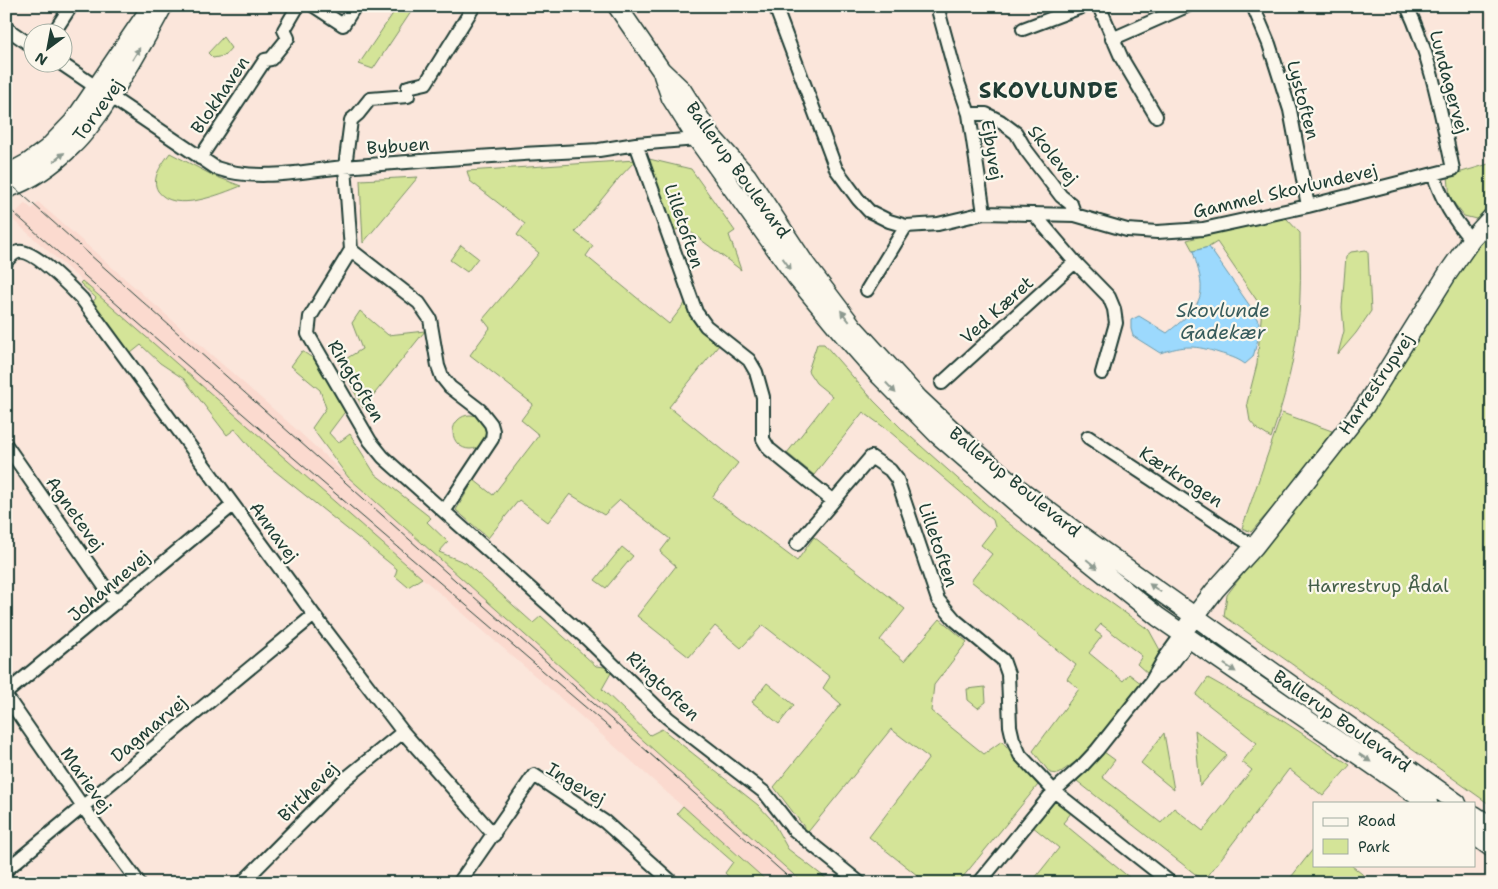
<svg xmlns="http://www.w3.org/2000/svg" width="1498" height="889" viewBox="0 0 1498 889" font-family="'Shantell Sans',sans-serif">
<rect width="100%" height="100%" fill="#fbe6db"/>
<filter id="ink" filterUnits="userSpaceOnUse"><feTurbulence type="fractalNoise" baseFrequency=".02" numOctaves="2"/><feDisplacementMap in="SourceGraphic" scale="10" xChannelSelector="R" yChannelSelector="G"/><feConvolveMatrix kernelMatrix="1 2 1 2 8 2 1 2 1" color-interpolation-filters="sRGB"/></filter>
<g filter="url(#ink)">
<!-- built -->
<path fill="#fbdacf" d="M38,202l259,228 51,47 455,406h-34l-228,-202 -375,-325 -155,-138 14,-15 7,6z"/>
<!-- green -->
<path fill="#d4e498" stroke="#7a9066" d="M398,6h17l-42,63 -14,-5z
M223,37l8,11 -7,8 -11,2 -5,-5z
M170,153l42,22 29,11c-20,8 -67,28 -83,5 -8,-13 5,-28 12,-38z
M649,159l42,10 44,62 -6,4 12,35 -57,-43 -11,4z
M636,160l-17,18 -44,54 18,14 -7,10 83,68 17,-22 10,23 23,20 -50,62 69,56 -26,34 85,64 17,-24 91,72 -25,31 24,21 36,-42 27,23 -33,43 -3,26 53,43 18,-13 36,44 -80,98h-31l-58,-46 60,-79 -38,-29 -83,103 -34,-45 67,-83 -18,-16 7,-11 -67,-52 -22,23 -26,-22 -26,31 -52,-41 39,-50 -16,-14 10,-13 -50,-39 -16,15 -34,-21 -22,28 -29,-22 -31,38 -32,-28 18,-30 19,15 46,-60 -18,-15 12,-16 -63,-49 20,-27 -7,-9 56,-66 -22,-18 8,-11 -55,-43 -3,-10z
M1492,163v46l-12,11 -16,-4 -14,-18 -2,-22z
M418,177l-55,66 -3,-63z
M1286,218l14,15c0,21 1,41 0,62 -1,49 -13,97 -29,143l-14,-9 -7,-8 -3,-18 10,-39 5,-56 -45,-66 -8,5 -16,4 -6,-11 79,-21z
M1492,225v581l-268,-190 3,-21 165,-220 72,-114z
M461,245l17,13 -11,14 -17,-12z
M1366,250l2,3 3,58 -15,22 -18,21 6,-23 -2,-24 4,-51 5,-4z
M82,281l340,297 -14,9 -13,-11 2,-7 -137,-110 -25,-30 -8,6 -43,-56 -24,-16 -19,-18 -10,8 -40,-49 5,-6 -16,-15z
M360,311l28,24 37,-4 -62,77 -24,-45 23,-14 -10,-26z
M817,344h7l50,57 29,29 99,88 94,74 53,38 11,20 -11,25 -12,-11 5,-8 -41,-32 -6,7 7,5 -13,17 34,28 6,-7 13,10 -61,74 -23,16 -8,-1 -17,-22 46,-62 -12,-10 9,-14 -105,-84 21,-27 -11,-9 14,-18 -2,-7 -104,-89 -26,-19 -49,63 -27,-22 45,-57 -16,-13 -8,-12z
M302,351l21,14 24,44 -18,24 9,10 12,-9 25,40 56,44 -4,4 21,20 -9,10 27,11 67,60 8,-7 55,50 9,1 6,6 -9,16 48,46 12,-6 96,76 13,14 17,30 44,34h-29l-455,-406 -36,-49 14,-20 -6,-18 -29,-24z
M1282,413l50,18 -42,57 -39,44 -9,-4z
M453 432a17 17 0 1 1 34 0a17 17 0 1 1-34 0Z
M622,547l11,9 -27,32 -11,-8z
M1208,678l69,39 73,48 -27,31 -34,-27 -85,112 -127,-100 27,-29 11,8 -13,17 59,46 13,-15 29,23 49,-61 -10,-8 15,-19 -61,-48z
M767,683l27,22 -15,19 -27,-22z
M985,687l1,15 -8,6 -10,-8 -1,-11z
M1195,730l32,25 -27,31z
M1164,733l10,57 -33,-27z
M1054,799l17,14 -8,10 73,60h-105l28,-35 -27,-22z
M683,806l86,77h-35l-9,-10 8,-11 -56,-49z
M1314,848v17h37l22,18h-82l-3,-2z"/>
<!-- water -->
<path fill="#9cd9fd" stroke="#6a9bad" d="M1209,247l43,62 7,14 -1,16 -5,18 -8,7c-8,-6 -16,-8 -26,-11 -24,-8 -34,-8 -59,0l-27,-17 -2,-7v-9l8,-4 28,17c13,-11 33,-24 34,-43 1,-12 -5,-27 -8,-39z"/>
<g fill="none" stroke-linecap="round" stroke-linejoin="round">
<defs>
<path id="street" d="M314,6l29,19 12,-19
M474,6l-48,77 -18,4v9l-38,3 -12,15 -7,6 -6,47 6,83 -41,67 -2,17 62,107 13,16 204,182 81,79 97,75 28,36 67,54
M775,6l61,163 22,30 11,12 20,10 17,5 32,-2 46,-11 91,2 52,15 30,2 46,-3 105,-23 145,-37c-12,-55 -22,-112 -46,-163
M937,6l20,73 12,35 15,99
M1099,6l23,53 34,57
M1253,6l16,38 21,66 18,96
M6,28l26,18
M1023,29l61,-23
M54,32l17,-26
M1112,39l75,-33
M59,62l157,106c41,14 87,3 128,-1 85,-7 170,-13 255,-17l37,-6 61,-5 5,-3
M969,114h17l14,7 16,12 10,17 35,46 10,8 4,11
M636,144l60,168 10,14 43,34 7,12 7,25v42l6,10 64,52
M200,158l65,-98 6,-1 17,-21 -4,-8 14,-24
M1433,174c11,30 18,42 38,66
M1034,214l41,48 34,35 5,12 2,14 -14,50
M351,250l68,53 11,16 8,47 4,11 8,10 30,23 11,14 2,7 -1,8 -47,71
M6,262c3,-4 7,-9 12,-10 15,-4 54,37 64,47l232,316 89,117 91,103
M867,290l39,-64
M942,383l133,-121
M1088,437l166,110
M6,445l110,158
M797,544l74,-87 19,13 7,9 41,121 17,20 48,40 5,14 2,52 3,13 7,16 34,36 117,92
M1158,676l13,-11 19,-25
M6,693l227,-188
M6,696l77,111 56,76
M6,870l308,-255
M242,883l102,-103 59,-48
M459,883l75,-108 71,47 68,61
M979,883l75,-92 28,-25 15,-16 54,-68 13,-23 18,-25"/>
<path id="secondary" d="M617,6l44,64 21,20 29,46 36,40 59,89 47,62 66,72 50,47 50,43 60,45 378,269
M663,75l8,23 26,41 99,138 47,57 37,42 57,58 82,71 139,112 270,186
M6,175l22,-12 19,-14 26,-27 78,-115
M6,189c25,-9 49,-26 67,-44 10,-9 19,-22 27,-33 23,-34 44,-70 63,-106
M1188,625l27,-35 39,-43 111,-141 83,-133 23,-33 21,-23
M1474,815l18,12
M1474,835l18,13"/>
</defs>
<!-- street casing -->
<use href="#street" stroke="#1f3d34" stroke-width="16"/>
<!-- secondary casing -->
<use href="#secondary" stroke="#1f3d34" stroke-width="21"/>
<!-- street -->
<use href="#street" stroke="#fbf7ec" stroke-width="12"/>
<!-- secondary -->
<use href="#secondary" stroke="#fbf7ec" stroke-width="18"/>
<!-- tram -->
<path stroke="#1f3d34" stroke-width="1" d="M6,180l789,703
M6,206l123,109 152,132 330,282"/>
</g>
<!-- one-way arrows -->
<defs><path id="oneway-solid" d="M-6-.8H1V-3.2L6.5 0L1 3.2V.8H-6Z" transform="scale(1.25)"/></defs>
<g fill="#8d9a90">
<use href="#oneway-solid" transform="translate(136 54) rotate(-59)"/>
<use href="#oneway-solid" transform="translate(59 157) rotate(-39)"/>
<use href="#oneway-solid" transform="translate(787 264) rotate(54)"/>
<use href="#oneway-solid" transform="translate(845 316) rotate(-128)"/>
<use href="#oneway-solid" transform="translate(891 388) rotate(47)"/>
<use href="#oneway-solid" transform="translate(1092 564) rotate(40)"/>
<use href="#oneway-solid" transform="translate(1155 588) rotate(-145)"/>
<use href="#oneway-solid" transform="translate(1230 668) rotate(34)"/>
<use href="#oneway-solid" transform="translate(1365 758) rotate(34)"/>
</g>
</g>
<g text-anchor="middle" stroke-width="4.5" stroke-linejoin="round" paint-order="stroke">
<!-- street labels -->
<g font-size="18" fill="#1f3d34" stroke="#fbf7ec">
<text transform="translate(1449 82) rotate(75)" y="6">Lundagervej</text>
<text transform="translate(220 95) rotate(-56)" y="6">Blokhaven</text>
<text transform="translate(1303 100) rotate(75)" y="6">Lystoften</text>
<text transform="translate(98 110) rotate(-54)" y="6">Torvevej</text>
<text transform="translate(398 146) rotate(-4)" y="6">Bybuen</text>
<text transform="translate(992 150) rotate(81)" y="6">Ejbyvej</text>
<text transform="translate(1053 155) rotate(52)" y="6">Skolevej</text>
<text transform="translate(738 170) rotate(54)" y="6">Ballerup Boulevard</text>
<text transform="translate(1285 191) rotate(-13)" y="6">Gammel Skovlundevej</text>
<text transform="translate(684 226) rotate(71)" y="6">Lilletoften</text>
<text transform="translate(997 310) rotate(-42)" y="6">Ved Kæret</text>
<text transform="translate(356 381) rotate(59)" y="6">Ringtoften</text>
<text transform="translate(1376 384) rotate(-56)" y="6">Harrestrupvej</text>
<text transform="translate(1181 477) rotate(33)" y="6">Kærkrogen</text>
<text transform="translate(1015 482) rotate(39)" y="6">Ballerup Boulevard</text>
<text transform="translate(75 514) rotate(55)" y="6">Agnetevej</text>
<text transform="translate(274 532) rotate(54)" y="6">Annavej</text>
<text transform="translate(938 545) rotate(71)" y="6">Lilletoften</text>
<text transform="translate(109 586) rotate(-40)" y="6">Johannevej</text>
<text transform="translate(663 686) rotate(43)" y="6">Ringtoften</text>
<text transform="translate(1342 721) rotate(35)" y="6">Ballerup Boulevard</text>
<text transform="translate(149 729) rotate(-40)" y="6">Dagmarvej</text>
<text transform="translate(86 780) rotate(55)" y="6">Marievej</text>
<text transform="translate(576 784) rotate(31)" y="6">Ingevej</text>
<text transform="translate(308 792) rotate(-45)" y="6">Birthevej</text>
</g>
<!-- park labels -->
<g font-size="18" fill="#435e48" stroke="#fbf7ec">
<text x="1378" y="592">Harrestrup Ådal</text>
</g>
<!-- water labels -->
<g font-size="19" font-style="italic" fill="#385c5c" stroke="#fbf7ec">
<text x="1223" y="317">Skovlunde<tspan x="1223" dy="22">Gadekær</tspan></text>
</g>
<!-- district labels -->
<g font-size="22" font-weight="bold" letter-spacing="1" fill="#1f3d34" stroke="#fbf7ec">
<text x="1049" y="98">SKOVLUNDE</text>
</g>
</g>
<!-- margin -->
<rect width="1498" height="889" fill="none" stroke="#fbf7ec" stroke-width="25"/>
<rect x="12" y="12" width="1473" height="864" fill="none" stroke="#1f3d34" stroke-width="2" filter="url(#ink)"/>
<!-- legend -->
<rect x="1313" y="802" width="162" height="65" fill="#fbf7ec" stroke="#a3ada2"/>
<rect x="1323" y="818" width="25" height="8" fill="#fbf7ec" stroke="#a3ada2"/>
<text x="1358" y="826" font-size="15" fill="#1f3d34">Road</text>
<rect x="1323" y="839" width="25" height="15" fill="#d4e498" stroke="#a3ada2"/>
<text x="1358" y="852" font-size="15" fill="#1f3d34">Park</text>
<!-- north arrow -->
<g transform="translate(48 48) rotate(212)"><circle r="24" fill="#fbf7ec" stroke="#a3ada2"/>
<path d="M0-4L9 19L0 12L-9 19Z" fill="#1f3d34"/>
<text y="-8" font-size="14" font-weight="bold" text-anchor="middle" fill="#1f3d34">N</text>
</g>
</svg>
